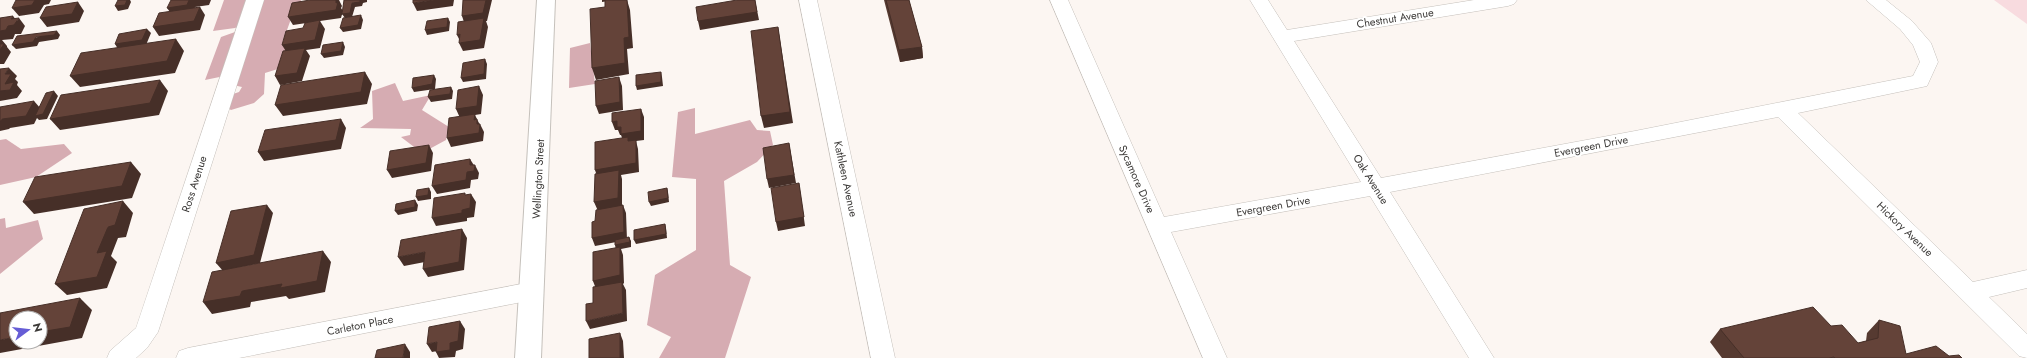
<svg xmlns="http://www.w3.org/2000/svg" width="2027" height="358" viewBox="0 0 2027 358" font-family="Jost,sans-serif">
<rect width="100%" height="100%" fill="#fcf6f2"/>
<!-- green -->
<path fill="#f8dbdf" d="M1994,0h33v24z"/>
<!-- forest -->
<path fill="#d6acb2" d="M224,0h77l-1,4 -5,4 -12,33h7l-9,27 -16,5 -1,21 -10,9 -23,7 -8,-5 7,-10 9,-3 3,-5 -9,-2 1,-11 -29,6 16,-43 28,-10 5,-8 -19,9 -22,3z
M590,43l5,41 -26,4 1,-40z
M395,83l8,18 28,-6 -9,15 27,17 -3,13 -24,13 -21,-16 9,-2 1,-6 -51,-1 13,-9 -1,-28z
M695,108v26l55,-14 7,10 13,1 3,14 -16,17 -33,19 6,84 21,12 -26,81h-66l12,-21 -24,-12 8,-50 41,-25v-71l-24,-2 6,-65z
M6,139l15,10 43,-5 8,9 -36,24 -36,8v-45z
M5,218l1,10 32,-8 5,19 -43,35v-55z"/>
<g fill="none" stroke-linecap="round" stroke-linejoin="round">
<defs>
<path id="minor" d="M246,0h18l-106,332 -11,16 -11,10h-29l3,-7 26,-23z
M799,0h18l78,358h-24z
M1050,0h18l96,217 197,-35 -111,-182h18l19,30 187,-30h43l-3,4 -6,2 -214,35 87,137 254,-47 278,-55 7,-14 -7,-17 -13,-16 -34,-29h20l26,21 19,22 7,19 -11,24 -129,27 175,169 54,-12v18l-38,9 38,37v24l-8,-2 -241,-239 -388,75 104,166h-25l-99,-162 -199,36 56,126h-24z
M532,282l8,3 3,6 -3,6 -8,3 -293,58h-63l3,-7 9,-3z"/>
<path id="secondary" d="M537,0h18l-14,358h-26z"/>
</defs>
<!-- minor casing -->
<use href="#minor" stroke="#c5c0bb" stroke-width="1"/>
<!-- secondary casing -->
<use href="#secondary" stroke="#c5c0bb" stroke-width="2"/>
<!-- minor -->
<use href="#minor" fill="#fff" fill-rule="evenodd"/>
<!-- secondary -->
<use href="#secondary" fill="#fff" fill-rule="evenodd"/>
</g>
<!-- wall -->
<path fill="#563a31" d="M884,0h25l13,47 1,11 -23,4z
M1879,320l27,34 43,2 13,2h-240l-12,-16 10,-13 138,14 8,-2 1,-8z"/>
<!-- shaded-wall -->
<path fill="#462f28" d="M35,0h16l-2,4 -5,1 -5,8 -20,3 -7,-8z
M127,0h3l1,2 -3,7 -10,2 -3,-5z
M189,0h22l-2,5 -14,2 -2,7 -20,2 -6,-8z
M336,0h3l3,6 -1,2 2,3 -2,7 -21,3 5,8 -5,19 -14,2 4,6 -8,25 -22,4 -5,-9 12,-23 -5,-8 38,-24 -27,4 -5,-8 48,-14z
M360,0h7v2l-4,1 -1,3 -7,1 -3,10 -7,1 -3,-4 10,-11z
M434,0h20l-1,6 -36,5 -4,-8z
M486,0h6l-5,21h-1l2,6 -4,21 -21,3 -4,-8h2l-4,-8 8,-10 -3,-9z
M602,0h13l-13,2z
M627,0l3,10 3,38 -6,1 2,25 -33,6 -4,-12 32,-30z
M755,0l4,20 -59,10 -2,-9z
M78,2l6,9 -5,11 -32,5 -7,-9z
M200,7l5,8 -5,15 -41,6 -6,-9z
M361,15l2,5 -2,9 -18,3 -3,-4z
M13,16l4,5 2,-3 6,8 -4,8h-6l-2,5 -11,1 5,6v1l4,5 -7,12h-4v-33l11,-12z
M448,18l2,4 -1,9 -22,4 -2,-5z
M778,27l15,96 -29,5 -3,-12z
M147,29l4,4 -5,12 -28,4 -3,-5z
M57,31l3,4 -2,4 -19,3 -2,4 -21,3 -4,-4z
M176,39l8,12 -9,22 -95,14 -10,-11z
M343,42l2,5 -2,8 -19,3 -3,-4z
M922,47l1,11 -23,4 -1,-12z
M485,59l2,5 -1,15 -23,3 -2,-4z
M9,68l8,8 -2,3 3,3 -1,3 5,6 -5,7 -17,3v-10l5,-7v-10z
M365,72l7,12 -5,20 -84,12 -8,-11z
M661,72l1,5 1,9 -26,4 -1,-4z
M434,75l2,4 -1,10 -21,3 -2,-4z
M619,77l3,9 1,24 -24,4 -3,-8z
M160,80l8,11 -9,24 -99,15 -10,-11z
M479,86l4,9 -2,19 -6,1 5,10v-1l4,8 -1,9 -32,6 -4,-9 27,-18 -14,-2 -4,-9z
M451,87l2,4 -1,8 -21,3 -3,-5z
M54,91l4,5 -11,23 -8,1 -2,-2 -3,6 -24,4 -1,1 -9,2v-10l2,-2 32,-18 7,8z
M641,109l3,8v23l-8,1 2,8 1,23 -18,3 1,4v28l-24,4 -4,-9 4,-23 -3,-9 29,-27 -3,-8h-1l-2,-5h-3l-3,-8z
M341,119l5,9 -5,21 -77,12 -6,-9z
M789,143l7,40 -27,5 -2,-9z
M429,145l4,8 -2,18 -39,7 -5,-8z
M470,159l5,8v-2l4,8 -1,6 -7,1 -1,8 -33,6 -5,-8 35,-14 3,-7z
M131,162l10,12 -9,24 -98,16 -11,-12z
M799,183l6,43 -27,5 -2,-9z
M429,188l2,4v7l-13,2 -2,-4z
M667,188l1,4 1,10 -18,4 -2,-4z
M471,194l5,8 -2,15 -7,1v3l-31,5 -4,-8 30,-8z
M415,200l3,5 -1,6 -19,4 -3,-4z
M123,201l10,12 -7,24 -8,1 -7,18 6,6 -10,26 -40,7 -12,-11 53,-57z
M267,205l6,8 -13,50 -37,8 -7,-8z
M623,205l3,8 1,27 -32,6 -3,-8z
M665,224l1,4 1,10 -31,6 -2,-4z
M462,229l5,9 -3,32 -36,7 -5,-8z
M629,237l2,4v6l-10,2 2,6 1,28 -1,1 3,6 1,31 -37,8 -4,-8 37,-8 -27,-24 -3,-8 23,-31 -1,-5z
M323,251l8,11 -6,30 -36,7 -3,-3 -35,6 -1,5 -38,7 -9,-12 39,-11z
M425,252l5,9 -26,5 -6,-9z
M80,298l12,12 -10,28 -82,15v-13l16,-3v5h24v-10z
M460,321l5,8 -2,20 -7,2 -1,6 -16,1 -3,-6 14,-9z
M620,333l3,8 1,17h-4z
M437,342l5,8 -10,2 -5,-8z
M405,344l5,8v6h-7z"/>
<!-- building -->
<path fill="#644339" stroke="#462f28" d="M16,0h19l-3,5 -20,3z
M118,0h9l-2,5 -10,1z
M171,0h18l-2,5 -20,3z
M310,0h26v3l2,-1 -2,8 -48,7 4,-14z
M344,0h16v2l-8,1 -2,10 -8,1z
M413,0h21l-21,3z
M463,0h23l-3,13 -21,3z
M605,0h22l2,37 -5,1 1,25 -33,5 -2,-59 15,-2z
M737,0h18l2,12 -59,9 -2,-14z
M886,0h23l13,47 -23,3z
M78,2l-6,12 -32,4 6,-11z
M200,7l-6,14 -41,6 6,-14z
M361,15l-3,10 -18,3 3,-10z
M13,16l-2,3 8,-1 -5,7 -6,1 -2,4 -6,1v-13z
M448,18l-1,9 -22,3 2,-9z
M484,18l-4,22 -21,3 1,-9 -3,1 1,-13z
M320,20l-5,20 -33,5 4,-14 17,-3 2,-5z
M778,27l12,85 -29,4 -10,-85z
M147,29l-5,11 -27,4 4,-10z
M57,31l-3,4 -18,2 -3,5 -21,3 5,-9z
M176,39l-9,22 -97,15 11,-23z
M343,42l-2,9 -20,3 2,-9z
M0,44h4l-4,6z
M305,48l-8,25 -22,3 8,-25z
M485,59l-1,15 -23,4 2,-15z
M9,68l-4,6h6l-6,10 9,-2 -4,8 -10,1v-22z
M365,72l-4,20 -86,13 6,-20z
M661,72v10l-25,4v-11z
M434,75l-2,9 -20,4 1,-10z
M619,77l1,25 -24,4 -1,-25z
M160,80l-10,23 -100,16 11,-24z
M479,86l-2,20 -21,3 2,-19z
M451,87l-1,7 -22,3 2,-7z
M54,91l-11,23 -8,2 11,-23z
M34,101l-8,15 -24,3 -1,2h-1v-14z
M641,109v22l-20,3v-7h-4v-6l-5,1v-9z
M475,114l-1,6 3,-1v5h3l-1,9 -32,5 2,-20z
M341,119l-5,21 -78,12 7,-22z
M628,137v4l8,-1v23l-41,7v-28z
M789,143l5,32 -27,4 -4,-31z
M429,145l-3,18 -39,7 3,-19z
M470,159v6h5l-1,6 -7,1 -1,8 -34,6 3,-21z
M131,162l-9,24 -99,16 12,-25z
M619,170l-1,28 -24,4 1,-28z
M799,183l5,34 -28,5 -5,-34z
M429,188l-1,7 -12,2 1,-7z
M667,188l1,10 -19,4 -1,-10z
M465,193v2l6,-1 -1,14 -8,2v3l-30,5 2,-20z
M415,200v7l-20,4 1,-7z
M123,201l-8,24 -7,2 -11,26 10,-2 -10,26 -42,7 29,-75z
M267,205l-13,50 -38,8 15,-52z
M623,205l1,27 -32,6v-16l3,-1 1,-11z
M665,224l1,10 -32,6v-10z
M462,229l-3,33 -36,7 2,-17 -27,5 3,-17z
M629,237l1,5 -15,3v-5z
M620,247v28l-27,6v-29z
M323,251l-6,30 -37,7 2,-4 -40,7 -2,5 -37,6 9,-30z
M622,282l1,31 -37,8v-17l7,-1v-16z
M80,298l-10,29 -30,5v-14h-24v19l-16,3v-27z
M1813,307l18,19 11,-1 16,18 20,-5 1,-18 21,6 6,28 30,-8 13,10 10,-1 3,3h-127l-1,-1 -5,1h-85l-24,-29z
M460,321l-2,20 -8,2v7l-14,2 1,-10 -10,2 2,-17z
M620,333v25h-31v-19z
M405,344l-2,14h-28l2,-8z"/>
<g text-anchor="middle" stroke-width="4" stroke-linejoin="round" paint-order="stroke">
<!-- street labels -->
<g font-size="11" fill="#3c3a38" stroke="#fff">
<text transform="translate(1395 18) rotate(-9)" y="4">Chestnut Avenue</text>
<text transform="translate(1591 146) rotate(-11)" y="4">Evergreen Drive</text>
<text transform="translate(538 179) rotate(-87)" y="4">Wellington Street</text>
<text transform="translate(846 179) rotate(78)" y="4">Kathleen Avenue</text>
<text transform="translate(1137 179) rotate(66)" y="4">Sycamore Drive</text>
<text transform="translate(1371 179) rotate(58)" y="4">Oak Avenue</text>
<text transform="translate(194 184) rotate(-72)" y="4">Ross Avenue</text>
<text transform="translate(1273 206) rotate(-10)" y="4">Evergreen Drive</text>
<text transform="translate(1905 229) rotate(44)" y="4">Hickory Avenue</text>
<text transform="translate(360 325) rotate(-11)" y="4">Carleton Place</text>
</g>
</g>
<!-- north arrow -->
<g transform="translate(28 330) rotate(75)"><circle r="19" fill="#ffffff" stroke="#b1b0af"/>
<path d="M0-3L7 15L0 10L-7 15Z" fill="#665dd6"/>
<text y="-6" font-size="11" font-weight="bold" text-anchor="middle" fill="#3c3a38">N</text>
</g>
</svg>
